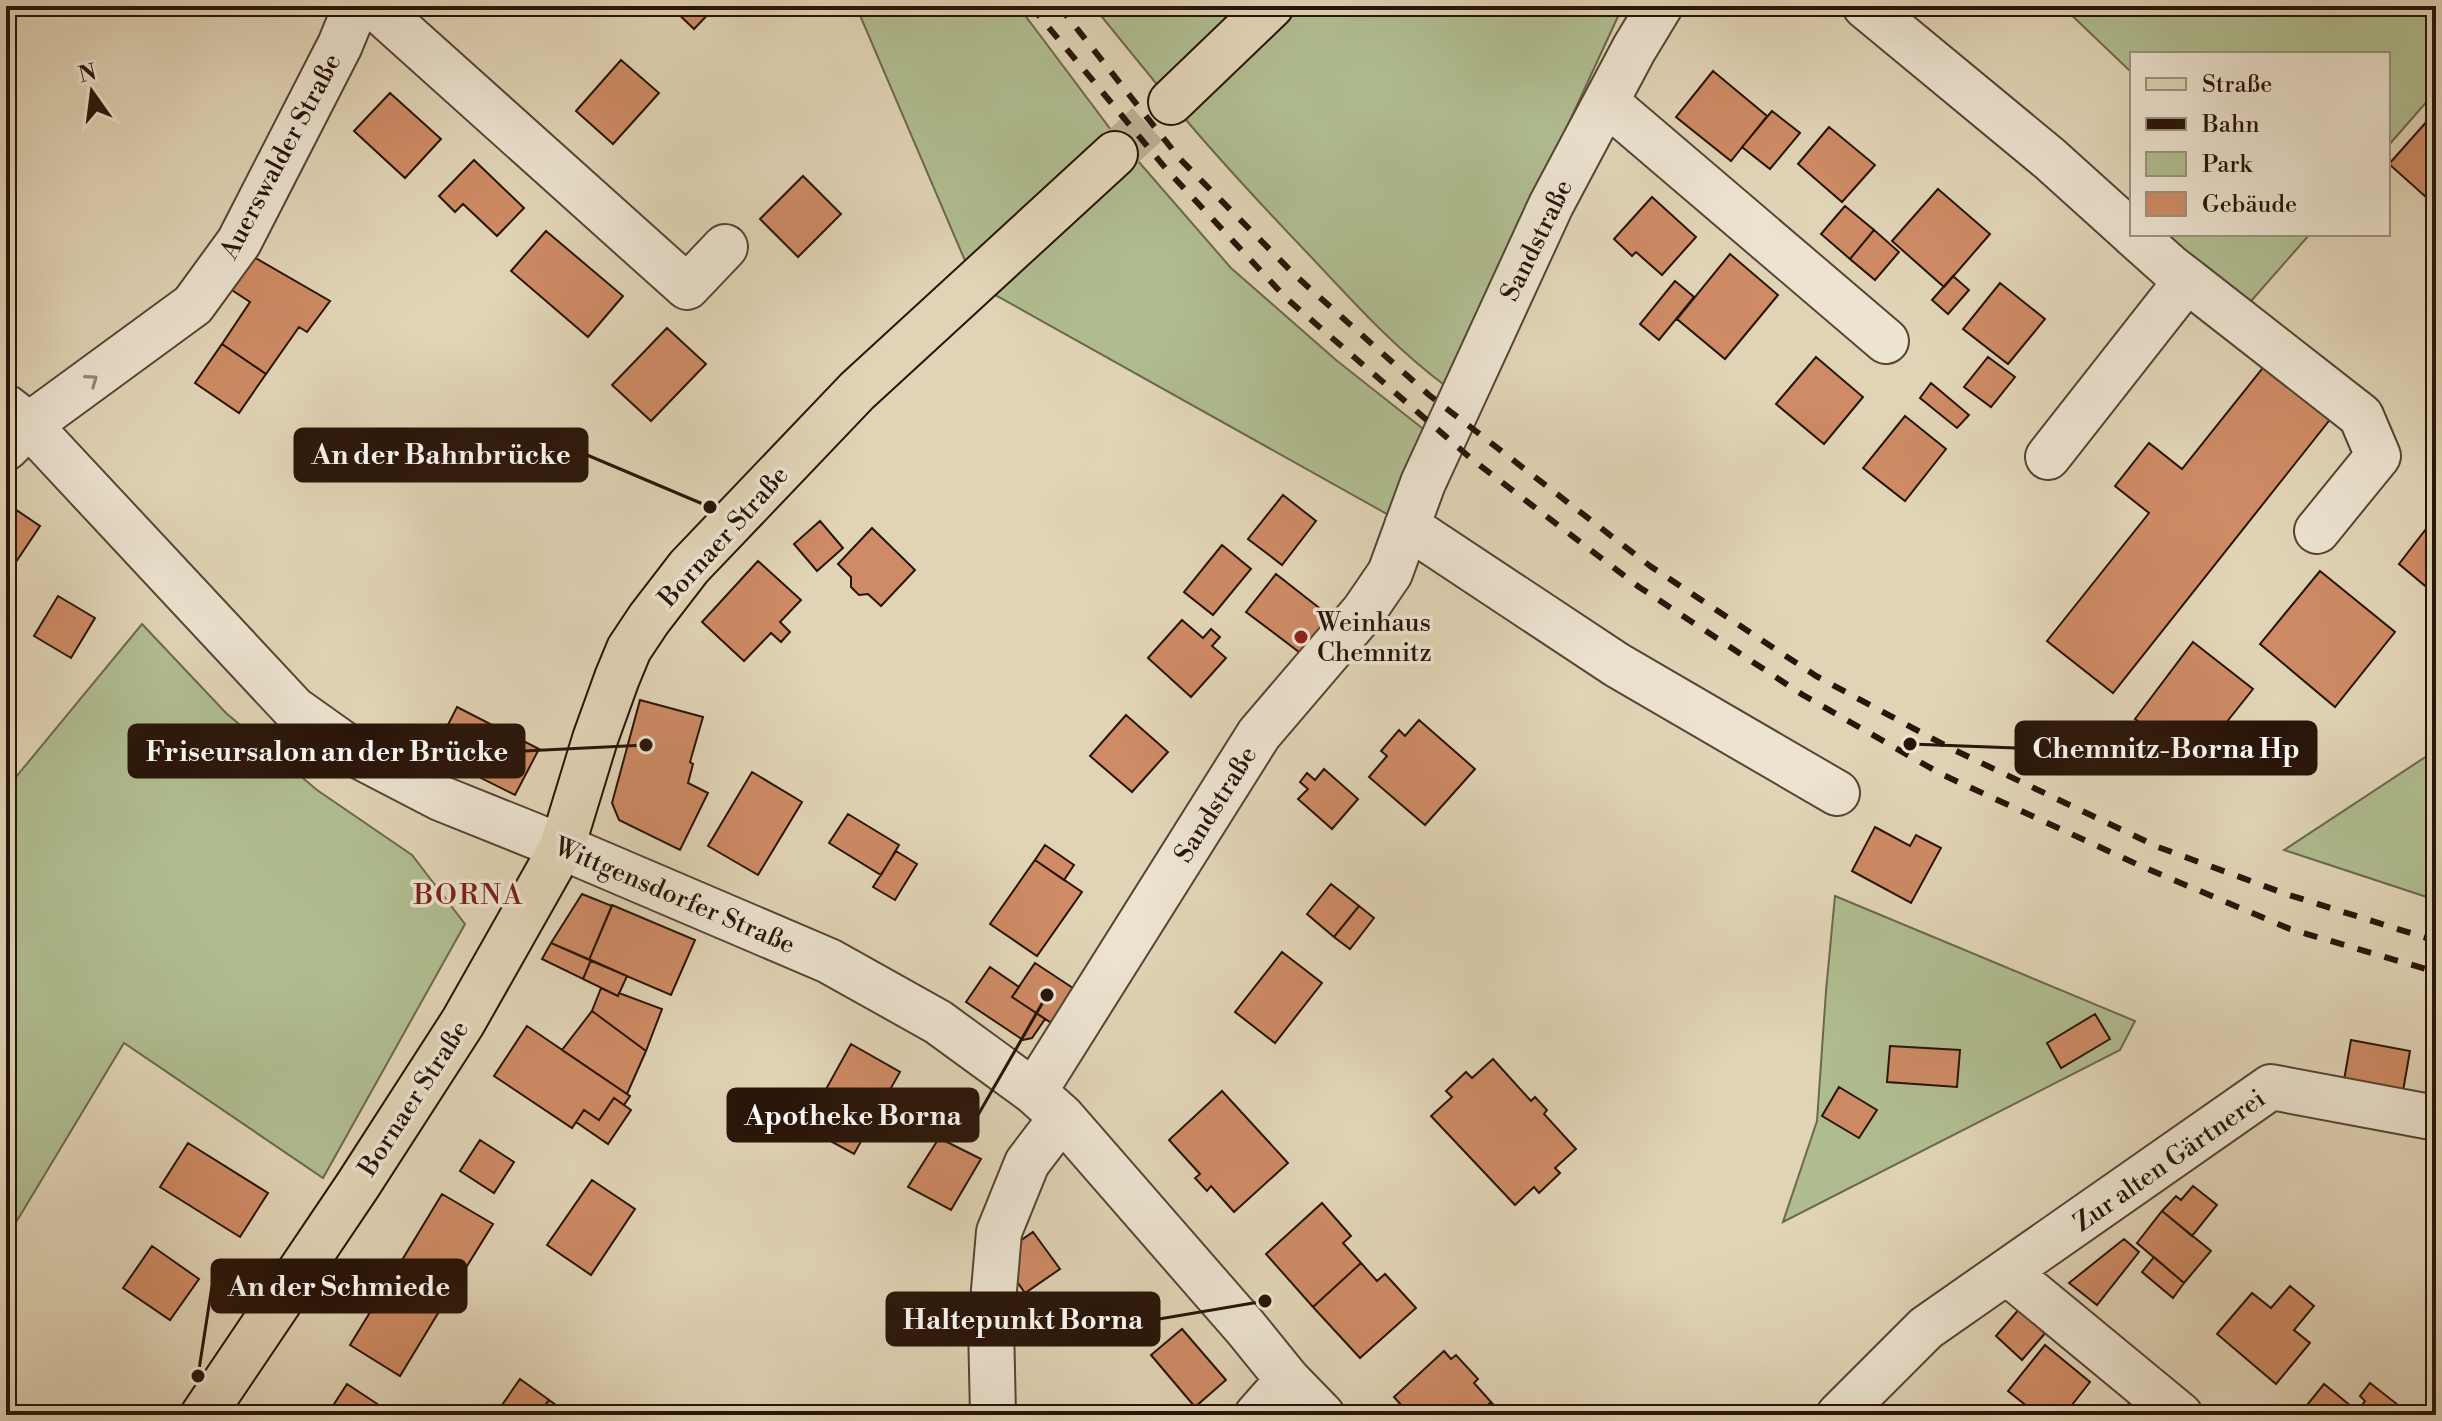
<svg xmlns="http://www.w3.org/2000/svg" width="2442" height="1421" viewBox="0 0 2442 1421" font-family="'Libre Bodoni',serif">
<rect width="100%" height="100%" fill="#e1d4b6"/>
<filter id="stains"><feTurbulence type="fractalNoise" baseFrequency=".0025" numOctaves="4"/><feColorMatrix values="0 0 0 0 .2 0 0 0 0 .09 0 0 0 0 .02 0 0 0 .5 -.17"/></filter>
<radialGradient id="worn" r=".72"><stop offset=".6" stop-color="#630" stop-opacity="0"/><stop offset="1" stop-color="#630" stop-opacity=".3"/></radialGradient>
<!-- green -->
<path fill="#b0bd90" stroke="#6c684c" stroke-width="2" d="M856,6h162l96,128 -142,143z
M1093,6h147l-81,81z
M1287,6h324l9,6 -173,375c-50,-37 -91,-82 -133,-127 -46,-48 -90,-95 -133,-146z
M2062,6h374v85l-48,55v-92h-256v19z
M1138,161l93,107 105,92 100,79 -33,84 -422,-236z
M2154,234h156l-65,74z
M142,624l84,89 91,77 95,65 53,69 -142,254 -199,-135 -118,196v-469l10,7z
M2436,750v150l-152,-50z
M1835,896l300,125 -15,29 -337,172 34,-101 9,-130z"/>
<!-- building -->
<path fill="#ce8b65" stroke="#281409" stroke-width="2" d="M670,6h46l-22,23z
M621,60l38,33 -46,51 -37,-33z
M1713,71l54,45 -36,45 -55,-44z
M390,93l51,46 -36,39 -51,-47z
M1772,111l28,22 -30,36 -28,-22z
M2436,111v95l-47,-42z
M1829,127l46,38 -33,37 -44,-38z
M474,160l50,48 -27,28 -34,-32 -8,8 -16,-16z
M803,176l38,38 -43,43 -38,-38z
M1938,189l52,45 -46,53 -52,-46z
M1652,197l44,40 -34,38 -26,-23 -4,4 -18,-17z
M1845,206l29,24 -24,29 -29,-25z
M1874,230l25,22 -24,28 -25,-21z
M546,231l77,65 -35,41 -77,-66z
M247,253l83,48 -23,31 -8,-5 -33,47 -44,-30 28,-42 -26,-17z
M1730,254l48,41 -53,64 -48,-40z
M1953,276l16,14 -21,24 -16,-14z
M1675,281l19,16 -35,43 -19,-16z
M2000,283l45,36 -37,45 -45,-35z
M667,328l39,36 -55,57 -39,-36z
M222,344l44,30 -27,39 -44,-30z
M1816,357l47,40 -39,47 -48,-40z
M1988,357l27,20 -24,30 -27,-20z
M2270,359l66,53 -223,281 -66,-52 102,-128 -34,-27 34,-43 33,26z
M1931,383l38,32 -12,13 -37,-30z
M1905,416l41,33 -41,52 -42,-33z
M1283,495l33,26 -34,44 -34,-26z
M6,503l34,23 -30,45 -4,-2z
M2436,516v79l-37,-31z
M820,521l23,27 -26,23 -23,-27z
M872,528l43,42 -34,36 -13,-12 -9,1 -8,-8v-10l-13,-13z
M1222,545l29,24 -38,46 -29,-23z
M758,561l43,39 -21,22 10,10 -9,10 -10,-9 -27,28 -42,-39z
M2320,571l75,61 -60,75 -75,-63z
M1276,574l56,44 -29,37 -57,-43z
M58,596l37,22 -24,40 -37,-22z
M1182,620l21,18 8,-9 9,8 -8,9 14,12 -35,39 -43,-39z
M2193,642l60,47 -59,74 -59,-44z
M640,700l63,17 -13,45 3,2 -5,19 20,10 -28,57 -61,-30 -7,-17z
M457,707l82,42 -24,46 -82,-41z
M1126,715l42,37 -36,40 -42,-36z
M1419,720l56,49 -50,56 -56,-48 18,-21 -6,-5 18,-21 6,6z
M1324,769l34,30 -26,30 -34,-30 10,-10 -8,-7 7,-9 8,7z
M752,772l50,30 -44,73 -50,-29z
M848,814l51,31 -18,30 -52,-32z
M1875,827l35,19 6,-11 25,13 -30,55 -59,-32z
M1045,845l29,20 -10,15 -29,-20z
M896,851l21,13 -22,36 -22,-13z
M1035,860l47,32 -45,64 -47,-32z
M1331,884l28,22 -25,31 -27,-23z
M582,894l30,12 -23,54 -38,-17z
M612,905l83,35 -24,55 -82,-35z
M1359,906l15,12 -24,31 -16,-12z
M551,943l40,17 -8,19 -41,-20z
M1282,952l40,31 -47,60 -40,-31z
M591,960l36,16 -9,20 -35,-17z
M1035,963l47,31 -23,34 -47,-31z
M990,967l29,20 -7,10 33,22 -13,19 -9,2 -57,-38z
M601,988l17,8 1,-3 43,16 -16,42 -54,-40z
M592,1011l54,40 -19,43 -65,-44z
M2095,1014l15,25 -49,29 -14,-25z
M527,1026l103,70 -6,9 -10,-7 -15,22 -15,-10 -12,18 -78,-52z
M2351,1040l59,11 -7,40 -59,-11z
M851,1044l49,28 -46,82 -49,-27z
M1890,1046l70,4 -3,37 -70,-5z
M1493,1059l38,42 4,-4 12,13 -3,4 32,35 -21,19 5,5 -21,20 -5,-6 -19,18 -84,-89 21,-19 -6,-6 20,-19 6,6z
M1839,1087l38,23 -18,28 -37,-22z
M1222,1091l66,72 -54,49 -23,-26 -4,5 -12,-13 5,-4 -31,-34z
M614,1098l17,12 -23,34 -32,-22 8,-12 15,10z
M939,1138l42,21 -30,51 -43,-23z
M480,1140l34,22 -20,31 -34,-22z
M188,1143l80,50 -28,44 -80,-50z
M592,1180l43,29 -44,66 -44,-30z
M2193,1186l24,19 -25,31 -30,-25 14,-15 5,4z
M442,1194l51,30 -47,76 -50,-30z
M1322,1203l29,33 -8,7 18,20 -48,44 -47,-53z
M2162,1211l49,40 -27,32 -47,-40z
M1033,1232l27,37 -35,24 -17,-24 -1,-19z
M2124,1239l15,13 -42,53 -28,-22z
M152,1246l47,33 -29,41 -47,-32z
M2154,1257l30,26 -11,15 -31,-26z
M1361,1263l16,18 8,-7 31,34 -56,50 -47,-51z
M396,1270l50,30 -46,76 -50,-31z
M2290,1286l24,20 -20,24 16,13 -34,41 -59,-50 35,-41 19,15z
M2020,1308l27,23 -25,29 -26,-24z
M1182,1329l44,51 -31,27 -44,-52z
M2045,1345l45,37 -26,33h-26l-30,-24z
M1444,1351l7,8 5,-4 22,24 -4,4 17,19 -14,13h-67l-16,-18z
M520,1379l29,21 -11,15h-43z
M2370,1383l37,29 -3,3h-105l25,-31 33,27 8,-10 -5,-5z
M347,1384l47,31h-67z
M549,1400l21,15h-32z
M2132,1400l18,15h-31z
M1491,1402l12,13h-26z"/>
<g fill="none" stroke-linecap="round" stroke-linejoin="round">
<!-- major-tunnel -->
<path stroke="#bcae93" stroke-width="44" stroke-dasharray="44 22" stroke-linecap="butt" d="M1115,154l56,-52"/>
<defs>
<path id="minor" d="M374,6l313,281 38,-40
M1865,6l185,153 82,74
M1606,102l280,239
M2187,280l174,136 17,40 -61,75
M6,407l23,18 265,284 69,49 77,40 122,49 267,114 109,61 96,70 28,25 183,210 43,53 34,35
M6,448l23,-23 164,-120 46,-63 101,-197 16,-39
M2048,457l139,-177 -17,-13 -37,-33
M1407,526l210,139 220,128
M1034,1092l225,-358 105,-123 26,-38 33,-90 128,-278 83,-156 26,-43
M2008,1273l172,142
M993,1415l-2,-90 8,-93 28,-69 35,-46
M1257,1415l31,-35
M1839,1415l87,-87 345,-241 165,31"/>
<path id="major" d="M1171,102l100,-96
M203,1415l155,-230 105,-163 99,-175 33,-108 22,-61 12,-29 20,-30 40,-52 168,-176 258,-237"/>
</defs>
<!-- minor casing -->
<use href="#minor" stroke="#564434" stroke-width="48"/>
<!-- major casing -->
<use href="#major" stroke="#281409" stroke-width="48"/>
<!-- minor -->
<use href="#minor" stroke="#ece3d0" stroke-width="44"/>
<!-- major -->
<use href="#major" stroke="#e1d4b6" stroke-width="44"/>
<!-- rail -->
<path stroke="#281409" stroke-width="6" stroke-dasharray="14 14" stroke-linecap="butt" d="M1031,6l136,164 119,128 188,163 165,126 164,108 138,79 202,93 147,62 146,43
M1059,6l121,153 117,118 132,118 221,171 166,110 136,73 206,98 128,47 150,47"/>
</g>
<!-- one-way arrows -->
<defs><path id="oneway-chevron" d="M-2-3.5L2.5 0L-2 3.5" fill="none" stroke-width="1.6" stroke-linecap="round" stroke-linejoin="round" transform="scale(2)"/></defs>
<use stroke="#948676" href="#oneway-chevron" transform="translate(92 380) rotate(-36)"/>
<!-- markers -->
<circle fill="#8f2418" stroke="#ece3d0" stroke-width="3" cx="1301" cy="637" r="8"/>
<g text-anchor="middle" stroke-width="7" stroke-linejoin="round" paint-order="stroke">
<!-- street labels -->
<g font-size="26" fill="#281409" stroke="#ece3d0">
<text transform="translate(280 156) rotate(-62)" y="9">Auerswalder Straße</text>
<text transform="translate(1536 240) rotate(-64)" y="9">Sandstraße</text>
<text transform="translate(723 536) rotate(-48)" y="9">Bornaer Straße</text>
<text transform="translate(1215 804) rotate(-58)" y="9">Sandstraße</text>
<text transform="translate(675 895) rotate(23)" y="9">Wittgensdorfer Straße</text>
<text transform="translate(413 1098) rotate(-57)" y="9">Bornaer Straße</text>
<text transform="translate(2169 1160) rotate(-35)" y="9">Zur alten Gärtnerei</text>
</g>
<!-- poi labels -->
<g font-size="26" fill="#281409" stroke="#ece3d0" text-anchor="start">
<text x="1317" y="631">Weinhaus<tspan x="1317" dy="30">Chemnitz</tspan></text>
</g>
<!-- neighbourhood labels -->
<g font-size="28" letter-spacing="2" fill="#7a1f14" stroke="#ece3d0">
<text x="469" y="904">BORNA</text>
</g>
</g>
<!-- callouts -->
<path fill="none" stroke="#281409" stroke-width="3" d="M710 507L587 455M1910 744L2016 748M646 745L524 751M1047 995L978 1115M198 1376L212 1286M1265 1301L1159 1319"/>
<g fill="#281409" stroke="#ece3d0" stroke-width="3">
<circle cx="710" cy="507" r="8"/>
<circle cx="1910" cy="744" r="8"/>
<circle cx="646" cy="745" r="8"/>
<circle cx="1047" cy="995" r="8"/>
<circle cx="198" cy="1376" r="8"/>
<circle cx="1265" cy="1301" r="8"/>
</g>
<g fill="#281409" stroke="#281409" stroke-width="3">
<rect x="295" y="429" width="292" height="52" rx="8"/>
<rect x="2016" y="722" width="300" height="52" rx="8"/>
<rect x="129" y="725" width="395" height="52" rx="8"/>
<rect x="728" y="1089" width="250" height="52" rx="8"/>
<rect x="212" y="1260" width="254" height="52" rx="8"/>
<rect x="887" y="1293" width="272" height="52" rx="8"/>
</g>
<g font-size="28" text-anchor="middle" font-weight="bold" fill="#fff">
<text x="441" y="464">An der Bahnbrücke</text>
<text x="2166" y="758">Chemnitz-Borna Hp</text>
<text x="327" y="761">Friseursalon an der Brücke</text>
<text x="853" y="1125">Apotheke Borna</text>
<text x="339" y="1296">An der Schmiede</text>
<text x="1023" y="1329">Haltepunkt Borna</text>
</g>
<!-- margin -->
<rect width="2442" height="1421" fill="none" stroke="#e1d4b6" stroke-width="32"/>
<rect x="8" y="8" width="2426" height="1405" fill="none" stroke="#281409" stroke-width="4"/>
<rect x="16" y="16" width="2410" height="1389" fill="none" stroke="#281409" stroke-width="2"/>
<!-- legend -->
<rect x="2130" y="52" width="260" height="184" fill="#ece3d0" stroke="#9e9080" stroke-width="2"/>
<rect x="2146" y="78" width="40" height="12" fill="#e1d4b6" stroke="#9e9080" stroke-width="2"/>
<text x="2202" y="92" font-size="24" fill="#281409">Straße</text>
<rect x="2146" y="118" width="40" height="12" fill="#281409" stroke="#9e9080" stroke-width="2"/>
<text x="2202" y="132" font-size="24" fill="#281409">Bahn</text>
<rect x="2146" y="152" width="40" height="24" fill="#b0bd90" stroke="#9e9080" stroke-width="2"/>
<text x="2202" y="172" font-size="24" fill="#281409">Park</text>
<rect x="2146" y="192" width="40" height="24" fill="#ce8b65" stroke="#9e9080" stroke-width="2"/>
<text x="2202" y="212" font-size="24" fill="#281409">Gebäude</text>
<!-- north arrow -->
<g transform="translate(92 92) rotate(346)" stroke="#ece3d0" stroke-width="6" paint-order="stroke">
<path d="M0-6L14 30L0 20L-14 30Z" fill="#281409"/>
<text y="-12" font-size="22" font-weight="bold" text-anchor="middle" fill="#281409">N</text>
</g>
<rect width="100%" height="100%" filter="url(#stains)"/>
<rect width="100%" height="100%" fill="url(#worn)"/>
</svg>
